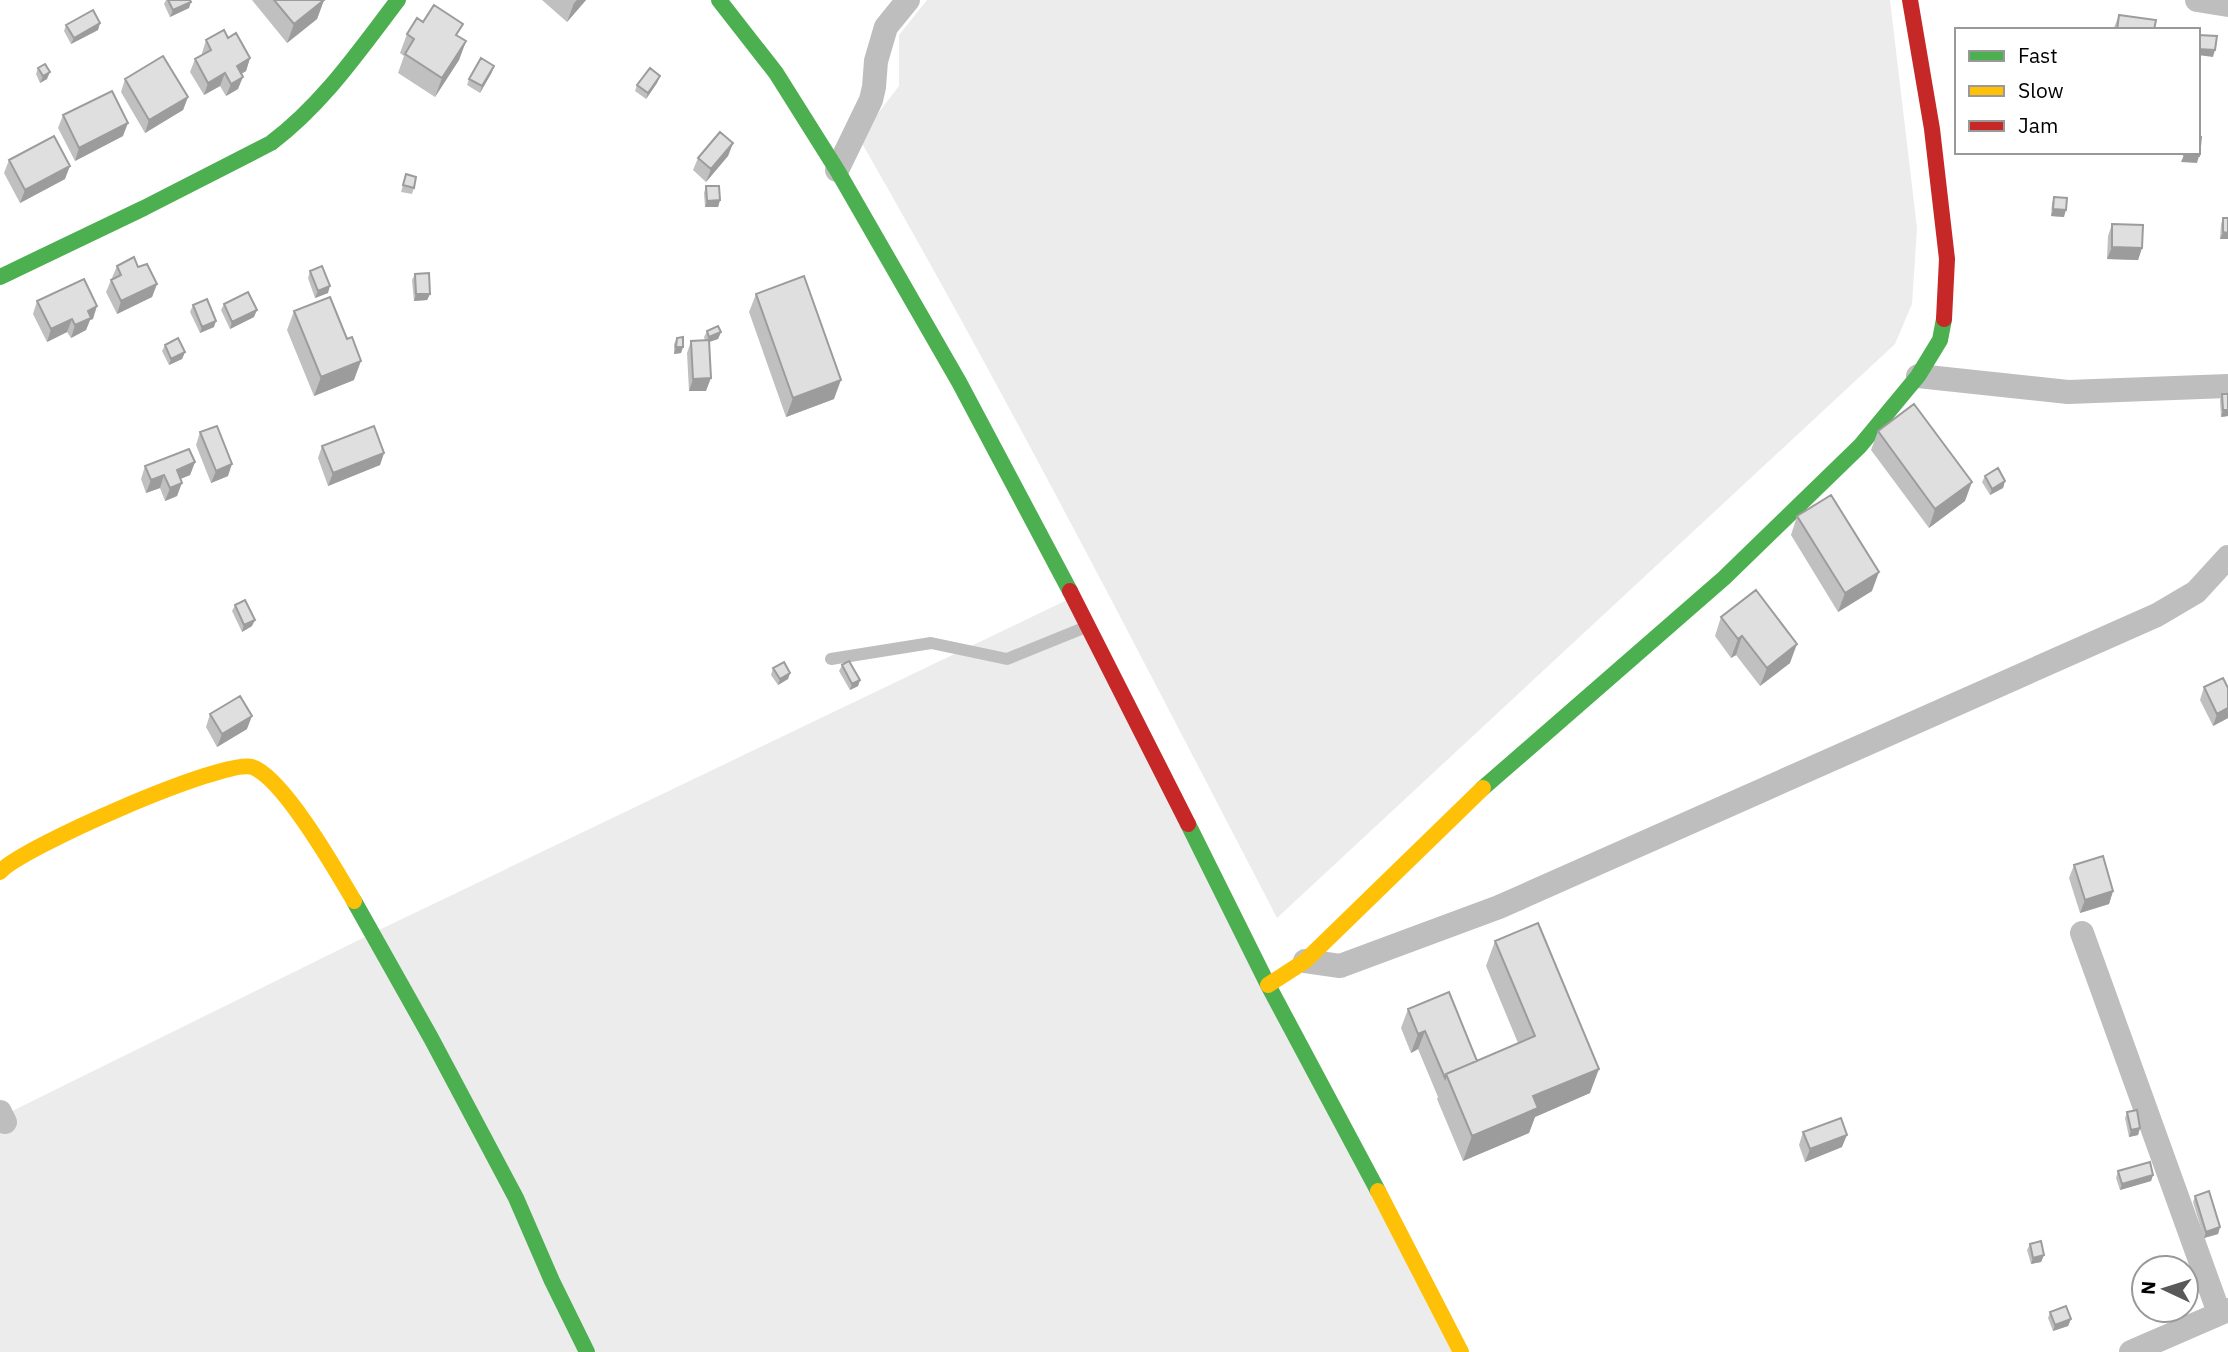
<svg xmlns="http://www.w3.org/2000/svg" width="2228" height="1352" viewBox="0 0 2228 1352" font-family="'IBM Plex Sans',sans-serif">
<rect width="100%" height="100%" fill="#fff"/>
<!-- green -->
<path fill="#ececec" d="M927,0h963l27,228 -5,76 -17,40 -618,574c-136,-262 -271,-524 -418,-780l40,-52v-51z
M1071,598l387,754h-1458v-235l379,-187z"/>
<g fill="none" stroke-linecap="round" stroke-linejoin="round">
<!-- lane -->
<path stroke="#bebebe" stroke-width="12" d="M831,659l100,-16 76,16 79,-32"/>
<!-- street -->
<path stroke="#bebebe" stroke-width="24" d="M2197,0l31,5
M837,170l34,-70 3,-13 2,-26 10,-34 22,-27
M1918,376l150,16 160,-6
M2082,933l137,380
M1305,961l35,5 159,-59 658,-292 39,-23 32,-35
M0,1112l5,10
M2131,1352l97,-42"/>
<!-- fast -->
<path stroke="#4caf50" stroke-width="16" d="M719,0l57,73 61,97 122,212 111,209
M0,277l144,-69 127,-65c52,-39 88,-92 127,-143
M1483,788l241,-210 136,-132 58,-70 22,-36 4,-21
M1188,824l80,161 110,206
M354,901l77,137 85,160 36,83 35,71"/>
<!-- slow -->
<path stroke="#ffc107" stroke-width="16" d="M0,872c20,-24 225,-114 252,-105 31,10 85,105 102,134
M1268,985l37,-24 178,-173
M1378,1191l83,161"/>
<!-- jam -->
<path stroke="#c62828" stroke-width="16" d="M1910,0l22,129 15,130 -3,60
M1070,591l118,233"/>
</g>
<!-- wall -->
<path fill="#c0c0c0" d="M166,0h24l-1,8 -19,9 -6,-13z
M252,0h72l-7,19 -30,24z
M542,0h44l-19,22z
M2119,15l35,15h-41z
M423,22l35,15 8,4 -7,19 -24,37 -37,-24 6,-17 -4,-3 7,-19z
M100,23l-2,7 -27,14 -7,-13 2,-6z
M228,38l22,20 -4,13 -5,3 -3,15 -12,7 -6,-10 -16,9 -14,-23 5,-13 7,-4v-2l4,-13z
M38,68l9,11 -7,4 -4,-9z
M492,72l-12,21 -13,-8 2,-6z
M660,76l-3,7 -11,16 -11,-8 2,-6z
M125,79l63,18 -5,13 -38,23 -24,-41z
M63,115l60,21 -48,25 -17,-33z
M733,143l-5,13 -22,26 -13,-12 5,-12z
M9,160l56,19 -45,24 -16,-30z
M406,174l8,14 -2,6 -11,-2z
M706,186l14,14 -2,7h-13l-1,-14z
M2054,197l10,20 -13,-1 1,-13z
M2223,218h5v21h-8l1,-15z
M2112,224l30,24 -4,12 -31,-1 1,-23z
M117,266l40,18 -5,13 -35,17 -11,-22z
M310,271l18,22 -13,5 -7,-20z
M415,274l15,20 -3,6 -13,1 -2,-21z
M756,294l78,105 -48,18 -37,-105z
M37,301l56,18 -3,1 -4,10 -15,8 -4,-6 -20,10 -14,-28z
M224,304l30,13 -24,12 -9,-19z
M193,305l21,22 -14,6 -10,-21z
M294,311l60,69 -40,16 -27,-66z
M707,331l14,1 -3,7 -9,3 -3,49h-17l-2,-38 4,-12 14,-1 -1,-3z
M677,338l6,9 -2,6 -7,1v-10z
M165,345l20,7 -3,7 -13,6 -7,-14z
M2222,394l6,22 -7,1 -1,-17z
M1878,431l87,70 -36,27 -58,-78z
M200,432l28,44 -17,7 -15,-38z
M322,446l62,7 -4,12 -52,21 -10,-28z
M195,462l-5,13 -9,4 -4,17 -12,5 -5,-13 -14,5 -5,-14 4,-13z
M1985,476l20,5 -2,7 -13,7 -8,-13z
M1797,516l75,75 -34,21 -47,-77z
M235,605l17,21 -10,6 -10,-21z
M1721,617l69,46 -30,23 -24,-31 -5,3 -16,-22z
M842,665l18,15 -2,6 -8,4 -11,-19z
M773,668l17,5 -2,6 -10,6 -7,-10z
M2204,687l24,1v30l-15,8 -13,-26z
M210,714l37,15 -30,18 -11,-20z
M2074,865l39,26 -4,13 -29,9 -11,-35z
M1495,941l95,152 -55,24 -6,16 -66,28 -26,-62 1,-2 -20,-48 -7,4 -10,-25 7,-19 69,52 41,-18 -32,-77z
M2127,1112l13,16 -2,7 -9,2 -4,-19z
M1803,1132l39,15 -37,15 -6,-17z
M2118,1171l35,4 -2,6 -31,9 -4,-12z
M2195,1196l25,31 -2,7 -14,4 -11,-36z
M2030,1244l14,11 -3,7 -10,2 -4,-14z
M2050,1312l21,7 -3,7 -15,5 -5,-13z"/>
<!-- shaded-wall -->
<path fill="#9c9c9c" d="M324,0l-7,19 -30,24 7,-19z
M577,0h9l-19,22 7,-19z
M191,2l-2,6 -19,9 3,-7z
M100,23l-2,7 -27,14 3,-6z
M466,41l-7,19 -24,37 7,-19z
M2198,49l17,1 -2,7 -15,-2z
M250,58l-4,13 -13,8 4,-13z
M494,66l-2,6 -12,21 2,-7z
M50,72l-3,7 -7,4 3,-7z
M225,73l-5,13 -16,9 4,-12z
M660,76l-3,7 -11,16 2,-6z
M243,77l-5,12 -12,7 5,-12z
M188,97l-5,13 -38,23 4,-13z
M128,123l-5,13 -48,25 4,-13z
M733,143l-5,13 -22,26 5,-13z
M2184,155l15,1 -2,7 -16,-1z
M70,166l-5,13 -45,24 5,-13z
M720,200l-2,7h-13l2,-6z
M2053,209l13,1 -2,7 -13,-1z
M2223,232l5,1v6h-8z
M2112,247l30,1 -4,12 -31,-1z
M157,284l-5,13 -35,17 4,-13z
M330,286l-2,7 -13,5 3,-7z
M416,294h14l-3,6 -13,1z
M97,306l-4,13 -3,1 -4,10 -15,8 4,-13 13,-14z
M257,310l-3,7 -24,12 2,-7z
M72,319l-5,13 -20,10 4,-13z
M216,321l-2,6 -14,6 2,-6z
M721,332l-3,7 -12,4 3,-6z
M676,347h7l-2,6 -7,1z
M185,352l-3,7 -13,6 2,-6z
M361,361l-7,19 -40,16 7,-19z
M711,378l-5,13h-17l4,-12z
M841,380l-7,19 -48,18 7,-19z
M2223,410h5v6l-7,1z
M384,453l-4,12 -52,21 5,-13z
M195,462l-5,13 -18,7 5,-12z
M232,464l-4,12 -17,7 5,-12z
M164,475l-4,13 -14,5 5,-13z
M2005,481l-2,7 -13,7 2,-6z
M1972,482l-7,19 -36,27 6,-19z
M182,483l-5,13 -12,5 5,-13z
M1879,572l-7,19 -34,21 7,-19z
M255,620l-3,6 -10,6 2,-7z
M1742,636l-6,19 -5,3 7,-19z
M1797,644l-7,19 -30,23 7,-18z
M790,673l-2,6 -10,6 2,-6z
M860,680l-2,6 -8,4 2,-6z
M2228,708v10l-15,8 4,-12z
M252,716l-5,13 -30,18 5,-13z
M2113,891l-4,13 -29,9 5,-13z
M1425,1031l-7,18 -7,4 7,-19z
M1599,1069l-9,24 -55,24 -6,16 -66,28 9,-25 61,-40z
M2140,1128l-2,7 -9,2 2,-7z
M1847,1135l-5,12 -37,15 5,-13z
M2153,1175l-2,6 -31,9 2,-6z
M2220,1227l-2,7 -14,4 2,-6z
M2044,1255l-3,7 -10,2 2,-6z
M2071,1319l-3,7 -15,5 2,-6z"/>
<!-- building -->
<path fill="#dfdfdf" stroke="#9c9c9c" stroke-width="2" d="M168,0h22l1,2 -18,8z
M274,0h50l-30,24z
M434,5l29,19 -7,11 10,6 -24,37 -37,-24 9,-15 -7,-5 10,-16 6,4z
M93,10l7,13 -26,15 -8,-13z
M2119,15l37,5 -2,10h-37z
M224,30l4,8 8,-5 14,25 -13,8 6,11 -12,7 -6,-11 -17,10 -13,-24 16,-9 -5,-10z
M2198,35l19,1 -2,14 -17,-1z
M163,56l25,41 -39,23 -24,-41z
M481,58l13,8 -12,20 -13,-7z
M45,64l5,8 -7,4 -5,-8z
M650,68l10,8 -12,17 -11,-8z
M112,91l16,32 -49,25 -16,-33z
M720,132l13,11 -22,26 -13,-11z
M54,136l16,30 -45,24 -16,-30z
M2198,137h3l-2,19 -15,-1v-3h14z
M406,174l10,3 -2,11 -11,-3z
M706,186h13l1,14 -13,1z
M2054,197l13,1 -1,12 -13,-1z
M2223,218h5v15l-5,-1z
M2112,224l31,1 -1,23 -30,-1z
M134,257l4,10 9,-3 10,20 -36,17 -10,-21 10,-5 -4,-9z
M322,266l8,20 -12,5 -8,-20z
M429,273l1,21h-14l-1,-20z
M804,276l37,104 -48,18 -37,-104z
M84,279l13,27 -9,5 3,7 -16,7 -3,-6 -21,10 -14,-28z
M248,292l9,18 -25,12 -8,-18z
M330,297l17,42 5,-2 9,24 -40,16 -27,-66z
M207,299l9,22 -14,6 -9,-22z
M718,326l3,6 -12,5 -2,-6z
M683,337v10h-7l1,-9z
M178,338l7,14 -14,7 -6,-14z
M709,340l2,38 -18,1 -2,-38z
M2222,394h6v16h-5z
M1914,404l58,78 -37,27 -57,-78z
M217,426l15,38 -16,7 -16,-39z
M374,426l10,27 -51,20 -11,-27z
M189,449l6,13 -18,8 5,13 -12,5 -6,-13 -13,5 -6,-14z
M1998,468l7,13 -13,8 -7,-13z
M1831,495l48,77 -34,21 -48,-77z
M1756,590l41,54 -30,24 -25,-32 -4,3 -17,-22z
M245,600l10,20 -11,5 -9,-20z
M849,661l11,19 -8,4 -10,-19z
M784,662l6,11 -10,6 -7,-11z
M2223,678l5,10v20l-11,6 -13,-27z
M240,696l12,20 -30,18 -12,-20z
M2103,856l10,35 -28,9 -11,-35z
M1538,923l61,146 -66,27 5,12 -66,28 -26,-62 89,-38 -40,-95z
M1449,992l28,69 -31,13 -1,4 -20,-47 -7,3 -10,-25z
M2137,1110l3,18 -9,2 -4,-18z
M1841,1118l6,17 -37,14 -7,-17z
M2150,1162l3,13 -31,9 -4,-13z
M2209,1191l11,36 -14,5 -11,-36z
M2041,1241l3,14 -11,3 -3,-14z
M2066,1306l5,13 -16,6 -5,-13z"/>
<!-- legend -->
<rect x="1955" y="28" width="245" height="126" fill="#ffffff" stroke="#999999" stroke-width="2"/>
<rect x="1969" y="51" width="35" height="10" fill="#4caf50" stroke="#999999" stroke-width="2"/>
<text x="2018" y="63" font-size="21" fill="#000000">Fast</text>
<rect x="1969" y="86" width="35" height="10" fill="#ffc107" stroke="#999999" stroke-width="2"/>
<text x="2018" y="98" font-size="21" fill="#000000">Slow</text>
<rect x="1969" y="121" width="35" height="10" fill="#c62828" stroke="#999999" stroke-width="2"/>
<text x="2018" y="133" font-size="21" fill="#000000">Jam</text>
<!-- north arrow -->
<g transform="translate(2165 1289) rotate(274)"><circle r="33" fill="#ffffff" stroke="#999999" stroke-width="2"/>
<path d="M0-5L12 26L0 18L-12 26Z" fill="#595959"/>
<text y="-10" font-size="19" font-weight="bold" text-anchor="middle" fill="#000000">N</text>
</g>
</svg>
